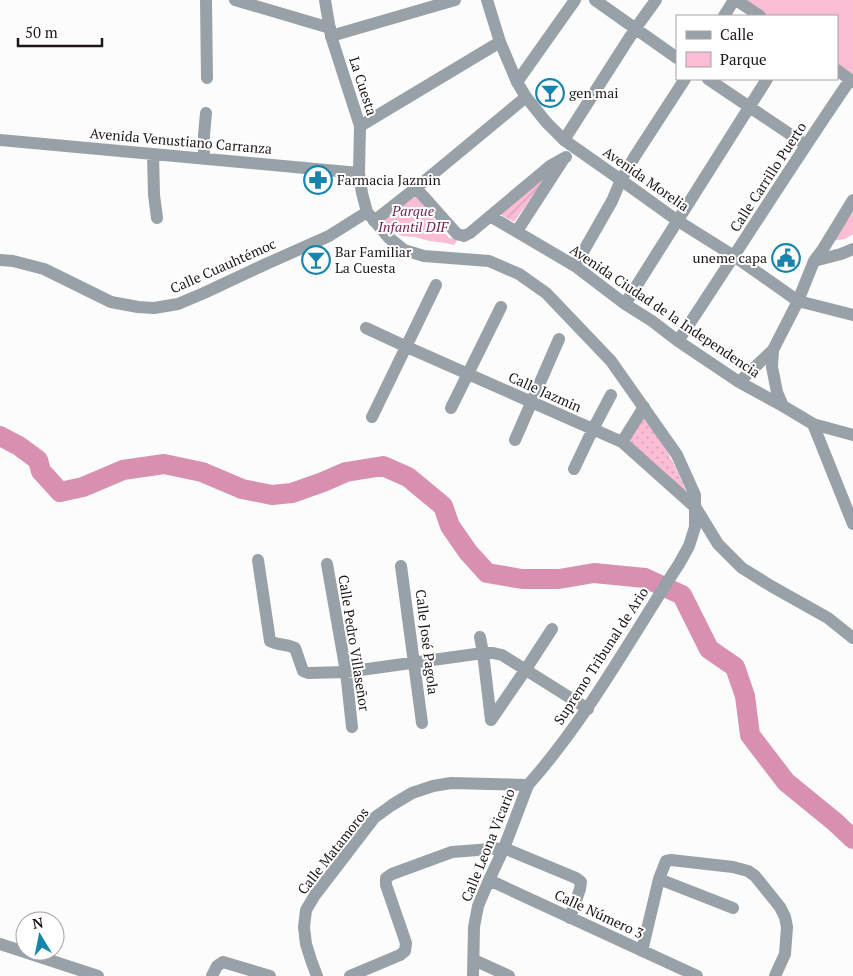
<svg xmlns="http://www.w3.org/2000/svg" width="853" height="976" viewBox="0 0 853 976" font-family="'PT Serif',serif">
<defs>
<pattern id="grass-dots" width="8" height="8" patternUnits="userSpaceOnUse" patternTransform="scale(1.25)"><rect width="8" height="8" fill="#fbbcd6"/><path d="M2 2h.1M6 6h.1" fill="none" stroke="#d7a1b7" stroke-width="1.8" stroke-linecap="round"/></pattern>
<pattern id="garden-furrows" width="10" height="10" patternUnits="userSpaceOnUse" patternTransform="scale(1.25)"><rect width="10" height="10" fill="#fbbcd6"/><path d="M-1 1l2-2M0 10L10 0M9 11l2-2" fill="none" stroke="#d7a1b7"/></pattern>
</defs>
<rect width="100%" height="100%" fill="#fcfcfc"/>
<!-- grass -->
<path fill="url(#grass-dots)" d="M643,415c19,26 34,52 45,81l-62,-57z"/>
<!-- park -->
<path fill="#fbbcd6" d="M737,0h116v79l-16,-11v-52h-76z
M416,196l33,42 9,1 -4,6 -8,-2 -16,-2 -15,-4 -13,-1 -13,-6 -9,-10z
M853,213v21l-8,5 -14,2z"/>
<!-- garden -->
<path fill="url(#garden-furrows)" d="M558,162l-44,60 -16,-9z"/>
<g fill="none" stroke-linecap="round" stroke-linejoin="round">
<!-- river -->
<path stroke="#d98faf" stroke-width="20" d="M0,436l19,10 19,14 3,11 19,21 23,-5 40,-17 41,-6 38,8 40,17 30,6 20,-2 31,-11 23,-10 37,-6 25,11 35,29 7,20 18,26 19,21 35,6h37l35,-6 51,5 37,17 27,54 26,18 10,29 5,39 36,47 49,40 18,17"/>
<!-- minor -->
<path stroke="#97a1a7" stroke-width="12" d="M206,0l1,78
M235,0l95,28
M595,0l82,58
M736,0l24,16
M724,16l10,-16
M331,36l124,-36
M837,70l16,12
M708,79l98,66
M517,82l58,-82
M360,126l140,-84
M0,140l359,33
M564,140l71,-111 21,-29
M153,154l1,41 3,23
M204,159v-24l2,-22
M416,188l41,46 7,2 6,-3 80,-67 16,-9
M490,216l85,50 50,38 27,17 26,20 61,41 44,24
M374,221l42,-33 110,-91
M517,231l46,-71
M0,260l13,1 31,8 67,33 27,5 16,1 24,-4 26,-11 62,-29 63,-28 38,-24
M814,261l9,-12 30,-49
M575,266l37,-65 9,-21 14,-24 50,-77
M798,301l16,-40 27,-7 12,-5
M625,304l142,-225
M366,328l41,19 215,95 74,66 22,36 24,24 29,18 57,32 25,20
M678,341c58,-87 113,-175 172,-261
M739,382l34,-32
M451,408l50,-101
M372,417l64,-132
M813,424l40,100
M515,440l44,-101
M622,442l22,-35
M574,469l19,-40 18,-34
M258,560l12,81c9,5 14,2 25,7l8,23 5,2 38,-1 137,-19h10l9,2 86,54
M327,564l19,108 6,55
M401,566l21,157
M480,637l3,16 8,67
M491,720l35,-51 26,-40
M659,879l74,29
M489,880l208,96
M0,944l98,32
M642,951l17,-72 7,-18 5,-1 62,7 15,4 7,5 25,31 5,10 2,10 -2,27 -10,22
M474,960l35,16
M212,976l5,-10 6,-4 47,14
M350,976l50,-21 5,-4 1,-8 -20,-58v-7l6,-4 60,-22 52,-4 72,30 5,4 -1,7 -10,29
M473,976l1,-49 4,-21 11,-26 15,-32 24,-63"/>
<!-- tertiary -->
<path stroke="#97a1a7" stroke-width="12" d="M487,0l13,42 17,40 9,15 20,25 18,18 57,40 57,41 56,35 64,45 55,14
M798,301l-25,49 -1,17 5,25 6,14 30,18 40,11
M317,976l-6,-16 -5,-16 -2,-17 2,-17 9,-15 59,-77 18,-13 20,-12 21,-7 18,-3 77,2c59,-66 102,-146 151,-221l10,-18 6,-19v-32l-18,-40 -66,-94 -65,-68 -27,-19 -30,-13 -65,-5 -20,-6 -16,-13 -21,-25 -5,-19 -3,-20 1,-47 -29,-90 -6,-36"/>
</g>
<!-- icons -->
<defs>
<symbol id="bar-ring" viewBox="-11 -11 22 22"><circle r="9.5" fill="#fff" stroke="#1784ab" stroke-width="1.5"/><path d="M-6-5H6L.8 .8V4.5H3.5V6h-7V4.5H-.8V.8Z" fill="#1784ab"/></symbol>
<symbol id="pharmacy-ring" viewBox="-11 -11 22 22"><circle r="9.5" fill="#fff" stroke="#1784ab" stroke-width="1.5"/><path d="M-2-6h4v4h4v4h-4v4h-4v-4h-4v-4h4Z" fill="#1784ab"/></symbol>
<symbol id="civic-ring" viewBox="-11 -11 22 22"><circle r="9.5" fill="#fff" stroke="#1784ab" stroke-width="1.5"/><path d="M-.6-6.5H3V-4.5H.6V-3L4-1V1h2V6H-6V1h2V-1L-.6-3ZM-1.2 2.5V6h2.4V2.5Z" fill="#1784ab"/></symbol>
</defs>
<g fill-rule="evenodd">
<use href="#bar-ring" x="534" y="77" width="32" height="32"/>
<use href="#pharmacy-ring" x="302" y="164" width="32" height="32"/>
<use href="#civic-ring" x="770" y="242" width="32" height="32"/>
<use href="#bar-ring" x="300" y="244" width="32" height="32"/>
</g>
<g text-anchor="middle" stroke-width="4" stroke-linejoin="round" paint-order="stroke">
<!-- street labels -->
<g font-size="14" fill="#1e1519" stroke="#fff">
<text transform="translate(363 86) rotate(72)" y="5">La Cuesta</text>
<text transform="translate(181 141) rotate(5)" y="5">Avenida Venustiano Carranza</text>
<text transform="translate(768 177) rotate(-57)" y="5">Calle Carrillo Puerto</text>
<text transform="translate(646 179) rotate(35)" y="5">Avenida Morelia</text>
<text transform="translate(223 266) rotate(-24)" y="5">Calle Cuauhtémoc</text>
<text transform="translate(665 311) rotate(34)" y="5">Avenida Ciudad de la Independencia</text>
<text transform="translate(545 392) rotate(24)" y="5">Calle Jazmin</text>
<text transform="translate(427 642) rotate(83)" y="5">Calle José Pagola</text>
<text transform="translate(354 643) rotate(81)" y="5">Calle Pedro Villaseñor</text>
<text transform="translate(601 656) rotate(-57)" y="5">Supremo Tribunal de Ario</text>
<text transform="translate(488 845) rotate(-68)" y="5">Calle Leona Vicario</text>
<text transform="translate(333 851) rotate(-52)" y="5">Calle Matamoros</text>
<text transform="translate(599 914) rotate(25)" y="5">Calle Número 3</text>
</g>
<!-- poi labels -->
<g font-size="14" fill="#1e1519" stroke="#fff" text-anchor="start">
<text x="569" y="98">gen mai</text>
<text x="337" y="185">Farmacia Jazmin</text>
<text x="335" y="257">Bar Familiar<tspan x="335" dy="16">La Cuesta</tspan></text>
<text x="767" y="263" text-anchor="end">uneme capa</text>
</g>
<!-- park labels -->
<g font-size="14" font-style="italic" fill="#751e4c" stroke="#fff">
<text x="413" y="216">Parque<tspan x="413" dy="16">Infantil DIF</tspan></text>
</g>
</g>
<!-- legend -->
<rect x="676" y="15" width="162" height="65" fill="#ffffff" stroke="#a5a1a3"/>
<rect x="686" y="31" width="25" height="8" fill="#97a1a7" stroke="#a5a1a3"/>
<text x="720" y="40" font-size="15" fill="#1e1519">Calle</text>
<rect x="686" y="52" width="25" height="15" fill="#fbbcd6" stroke="#a5a1a3"/>
<text x="720" y="65" font-size="15" fill="#1e1519">Parque</text>
<!-- north arrow -->
<g transform="translate(40 936) rotate(350)"><circle r="24" fill="#ffffff" stroke="#a5a1a3"/>
<path d="M0-4L9 19L0 12L-9 19Z" fill="#1784ab"/>
<text y="-8" font-size="14" font-weight="bold" text-anchor="middle" fill="#1e1519">N</text>
</g>
<!-- scale -->
<path d="M18 38v8h84v-8" fill="none" stroke="#1e1519" stroke-width="2.5"/>
<text x="25" y="38" font-size="15" fill="#1e1519" stroke="#ffffff" stroke-width="4" paint-order="stroke">50 m</text>
</svg>
